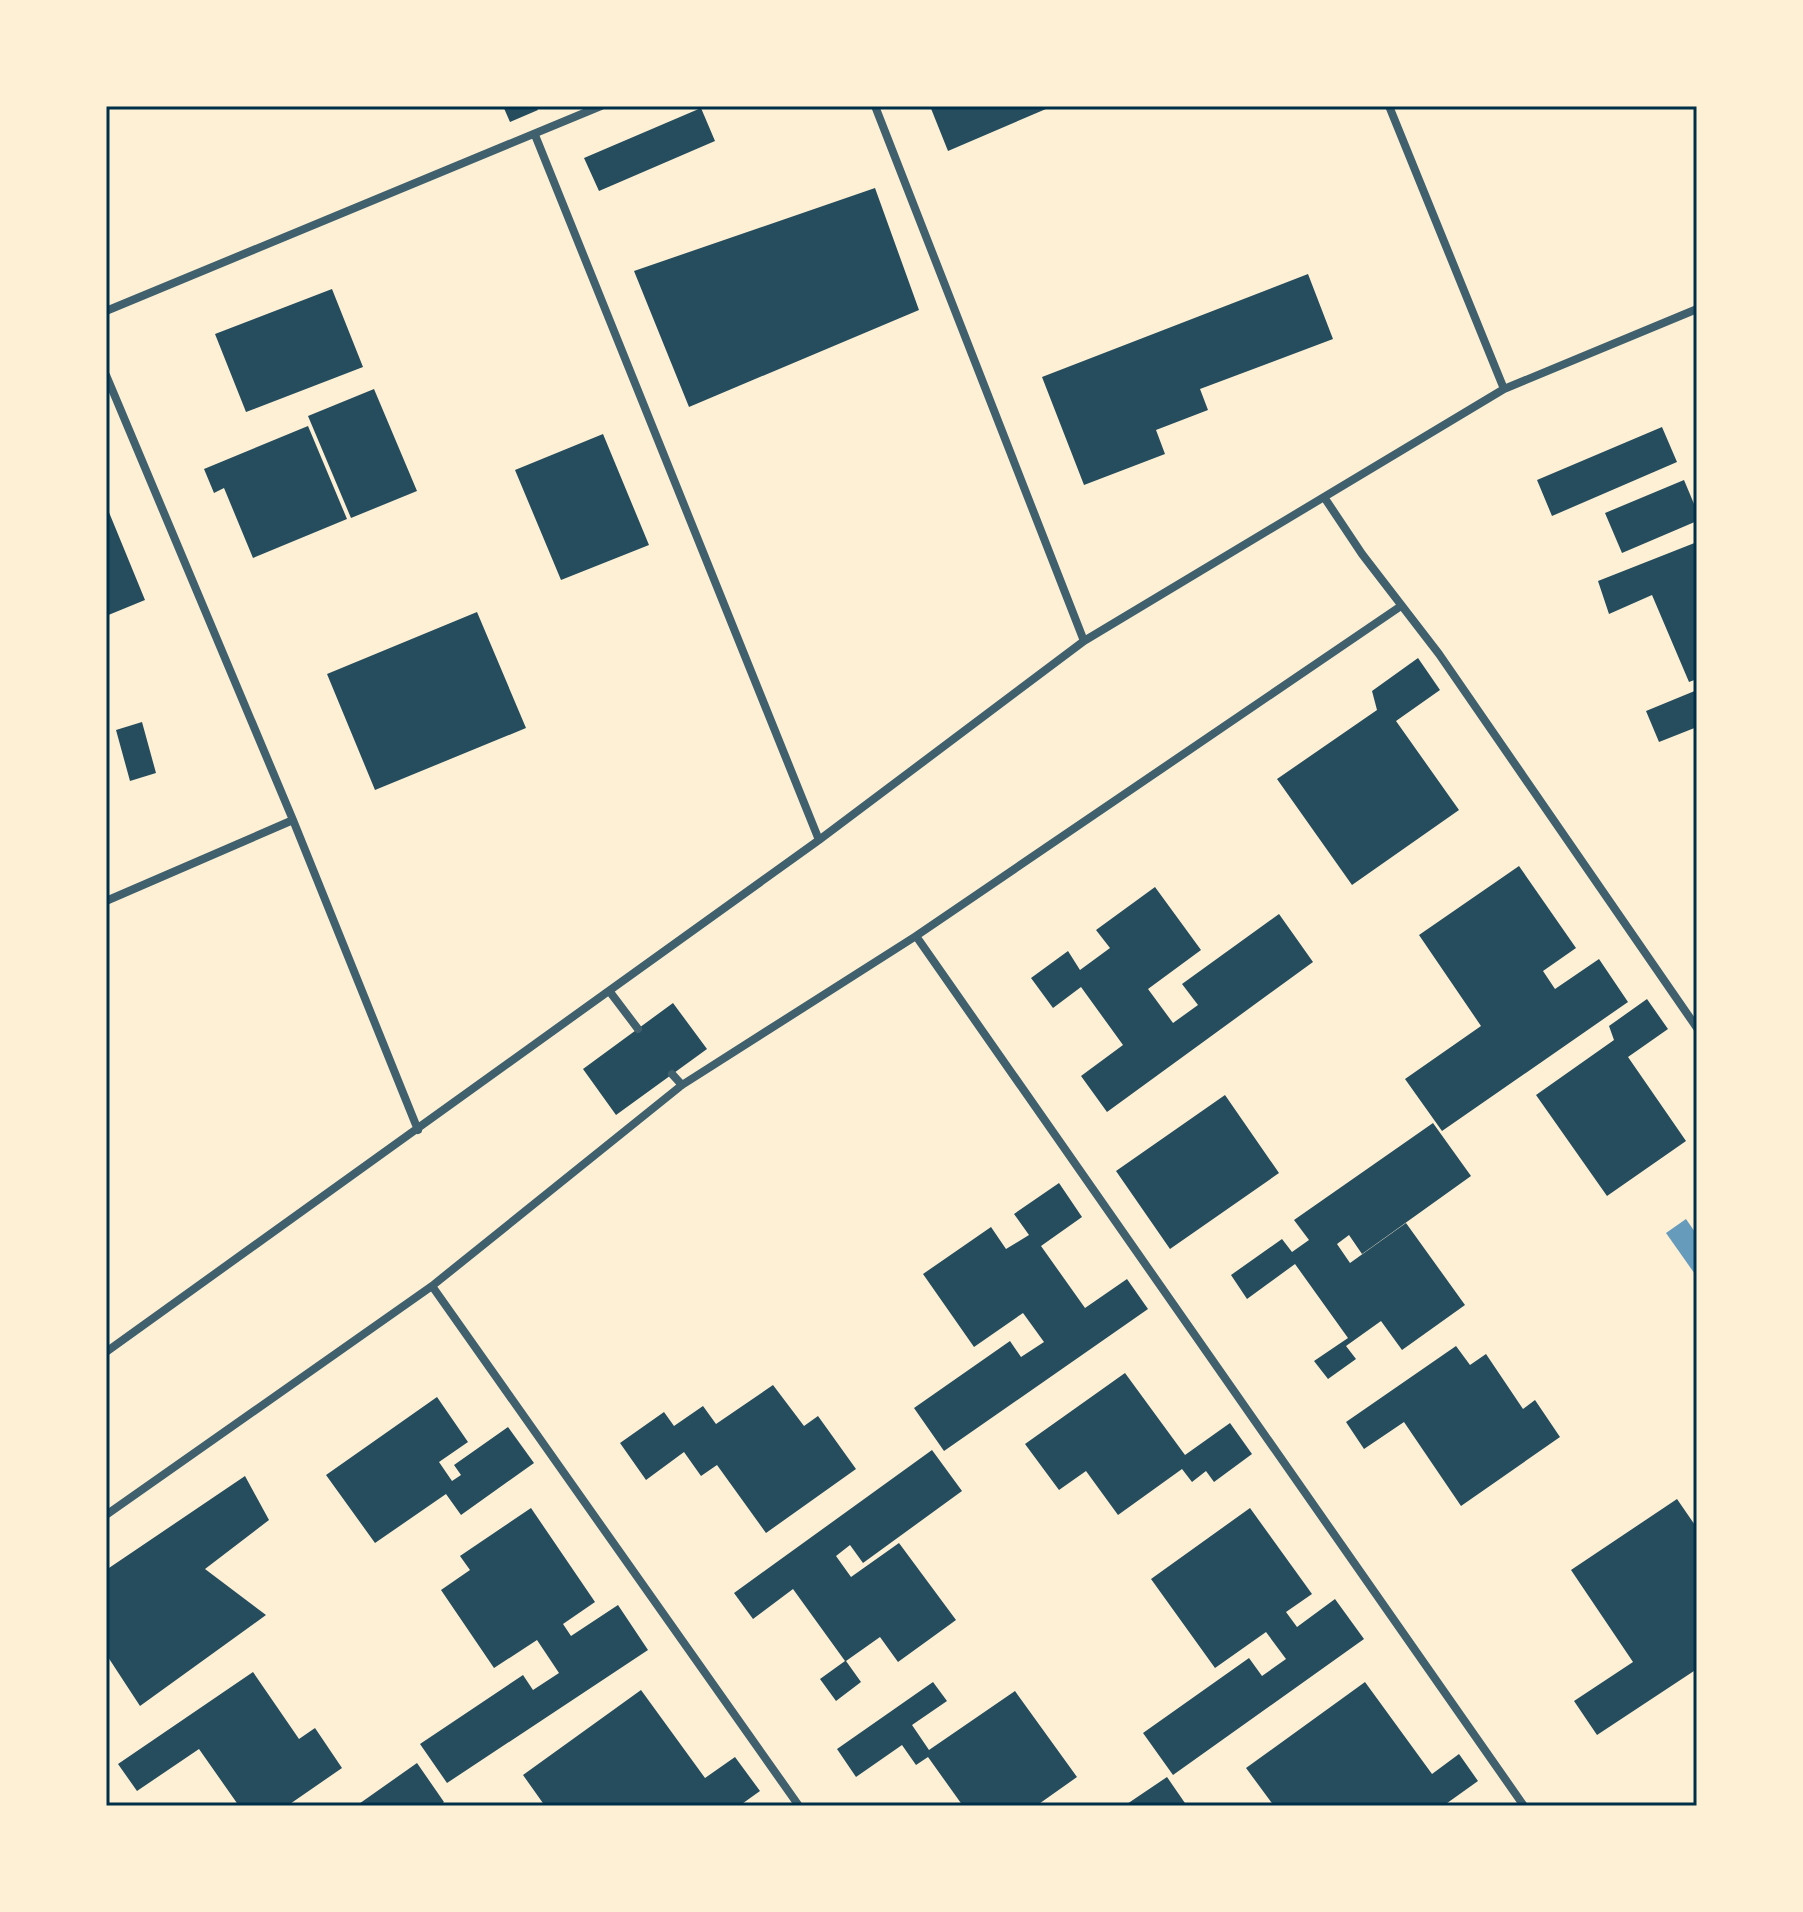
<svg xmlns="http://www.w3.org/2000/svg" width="1803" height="1912" viewBox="0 0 1803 1912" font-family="Montserrat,sans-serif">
<rect width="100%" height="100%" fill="#fdf0d5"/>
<!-- water -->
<path fill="#669bbc" d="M1686,1219l11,16v42l-31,-44z"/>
<!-- building -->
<path fill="#264d5e" d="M503,106h33l2,4 -28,12z
M930,106h123l-105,45z
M701,108l14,33 -116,50 -15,-33z
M875,188l44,122 -230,97 -55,-136z
M1308,274l25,65 -133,50 8,21 -52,20 9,24 -81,31 -42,-108z
M332,289l31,78 -117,45 -31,-78z
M374,389l43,102 -66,27 -43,-102z
M308,426l39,93 -94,39 -29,-70 -10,5 -10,-24z
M1662,427l15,35 -125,54 -15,-36z
M603,434l46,111 -88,35 -46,-110z
M1684,480l13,31v10l-75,32 -17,-40z
M106,505l39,95 -39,16z
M1697,542v137l-8,3 -37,-87 -43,19 -11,-33z
M477,612l49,116 -151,62 -48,-116z
M1418,658l22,32 -44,31 63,89 -107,75 -75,-106 100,-69 -5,-19z
M1697,690v37l-38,15 -13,-31z
M142,722l14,51 -26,8 -14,-51z
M1519,866l57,82 -33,23 12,18 44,-30 29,43 -186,129 -37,-52 76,-53 -62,-91z
M1155,887l46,63 -53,39 25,34 25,-18 -16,-21 97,-70 34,48 -206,150 -26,-36 42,-31 -42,-58 -28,21 -22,-30 37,-27 12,19 30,-22 -14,-18z
M1647,999l21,30 -40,28 58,84 -79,55 -71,-101 78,-55 -5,-14z
M673,1003l34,46 -91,66 -33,-46z
M1225,1095l54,78 -109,76 -54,-78z
M1433,1123l38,53 -109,78 -13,-19 -12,9 13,19 56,-40 59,82 -63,45 -21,-29 -35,25 10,13 -28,20 -14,-18 34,-23 -53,-74 -48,35 -16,-24 51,-36 10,13 17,-12 -15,-20z
M1059,1183l23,34 -41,29 44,62 42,-29 21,30 -204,142 -30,-43 96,-67 11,16 23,-15 -21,-29 -49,34 -51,-73 68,-47 15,22 23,-14 -15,-21z
M1456,1346l14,19 16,-11 37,55 12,-9 25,37 -99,69 -57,-84 -40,27 -18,-27z
M1125,1373l60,82 45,-32 22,31 -38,28 -8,-11 -14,11 -10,-13 -64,46 -32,-44 -27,19 -34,-46z
M773,1385l31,41 14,-10 38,53 -90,64 -49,-68 -16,11 -17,-24 -38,28 -26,-37 44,-31 10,14 29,-20 13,18z
M437,1397l31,45 -29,20 13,19 9,-6 -7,-10 54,-38 26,36 -73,52 -15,-21 -71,49 -49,-68z
M932,1450l30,41 -99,72 -13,-18 -14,11 15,21 48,-34 57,77 -58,42 -18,-25 -34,24 15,21 -25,19 -16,-22 25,-18 -52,-72 -40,30 -19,-26z
M245,1476l24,44 -64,49 61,46 -126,91 -34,-52v-84z
M1677,1499l20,29v141l-100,66 -23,-34 59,-39 -62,-92z
M531,1508l64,94 -32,22 8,12 47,-31 30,45 -201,133 -27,-39 103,-69 10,15 26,-17 -22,-33 -43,28 -53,-78 29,-20 -10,-14z
M1250,1508l62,86 -26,18 11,15 38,-28 29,40 -191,136 -30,-42 106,-75 13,18 24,-17 -20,-27 -51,36 -64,-89z
M253,1672l46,67 16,-11 27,40 -55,38h-48l-40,-57 -62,42 -19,-27z
M933,1682l14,19 -35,24 17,25 86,-59 62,86 -41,29h-73l-35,-49 -12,8 -14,-20 -46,32 -19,-28z
M1365,1682l67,92 27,-20 19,27 -35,25h-169l-28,-38z
M641,1690l64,88 30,-21 25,34 -21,15h-194l-22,-31z
M417,1763l27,39 -5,4h-83z
M1167,1777l20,29h-63z"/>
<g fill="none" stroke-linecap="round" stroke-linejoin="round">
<!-- minor -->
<path stroke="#3f606c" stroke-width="8" d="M875,106l209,535
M1389,106l115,283
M535,135l284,705
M106,311l495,-205
M106,375l187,445 125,310
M1324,497l38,57 77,100 258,374
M106,901l187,-81
M916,936l608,870
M610,992l28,37
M672,1074l10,11
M432,1286l367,520
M106,1352l713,-512 265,-199 420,-252 193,-80
M106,1515l326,-229 250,-201 234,-149 485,-330"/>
</g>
<!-- border -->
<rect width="1803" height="1912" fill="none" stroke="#fdf0d5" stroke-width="216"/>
<rect x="108" y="108" width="1587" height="1696" fill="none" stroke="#003049" stroke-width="3"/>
</svg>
